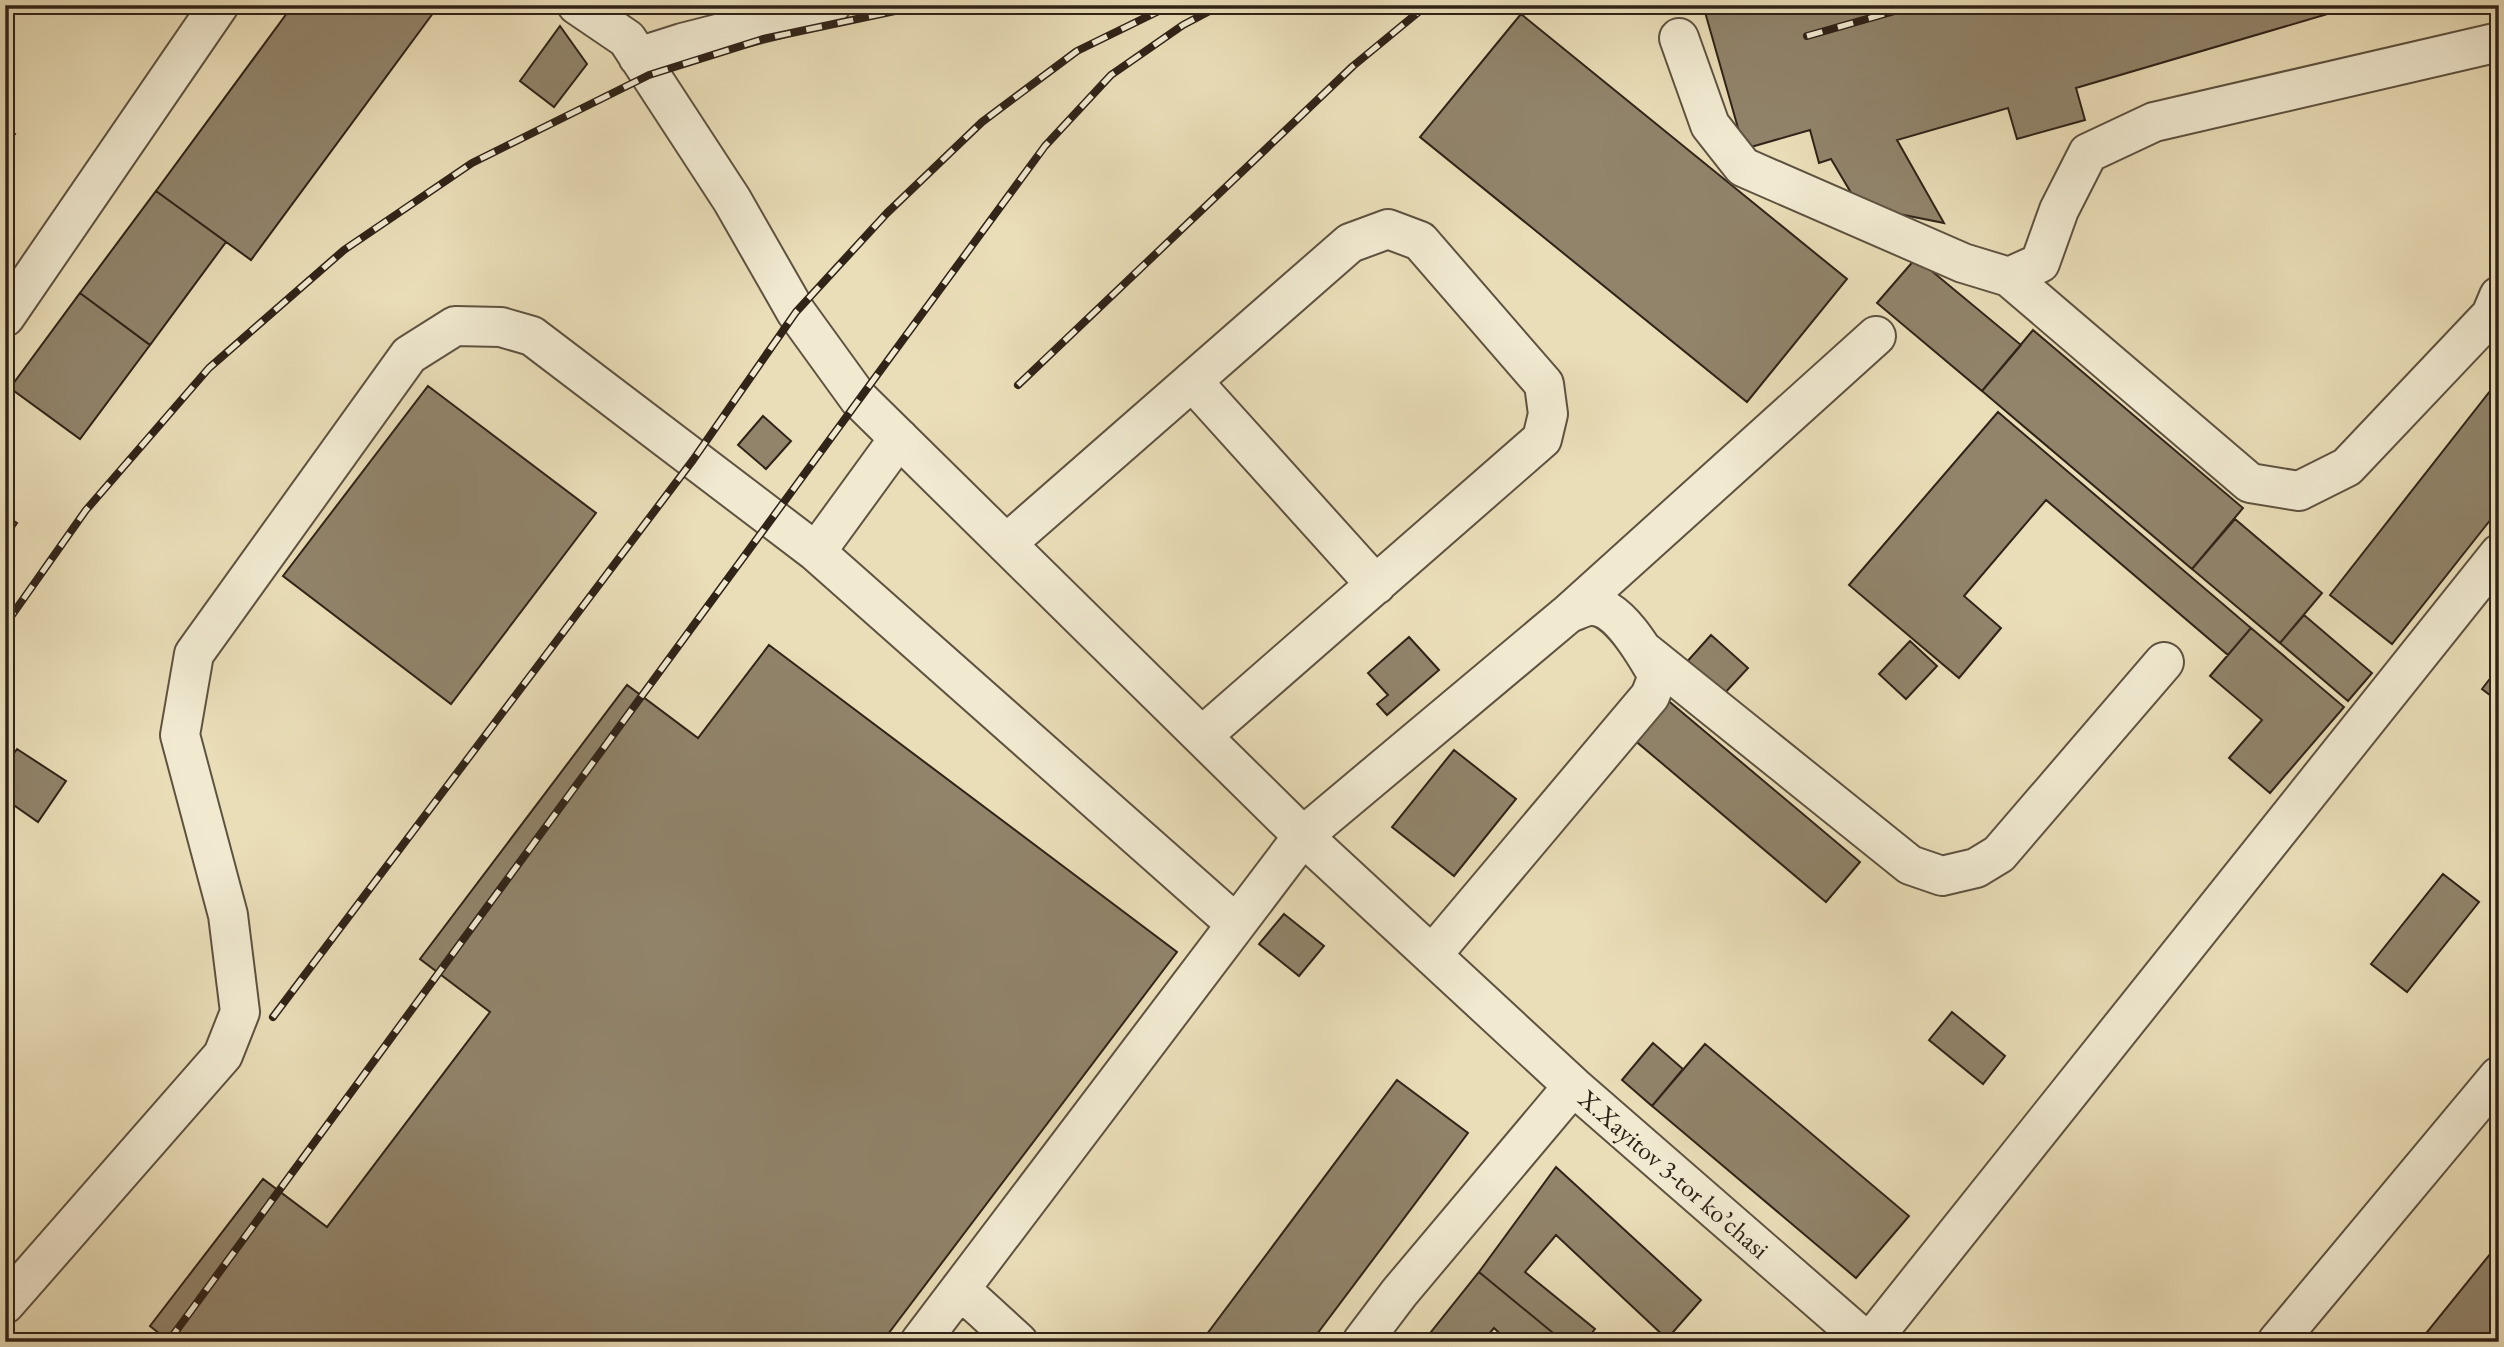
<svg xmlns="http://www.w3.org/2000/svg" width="2504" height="1347" viewBox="0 0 2504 1347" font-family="'EB Garamond',serif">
<rect width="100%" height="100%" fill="#eadeb8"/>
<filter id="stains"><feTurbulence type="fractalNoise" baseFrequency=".00286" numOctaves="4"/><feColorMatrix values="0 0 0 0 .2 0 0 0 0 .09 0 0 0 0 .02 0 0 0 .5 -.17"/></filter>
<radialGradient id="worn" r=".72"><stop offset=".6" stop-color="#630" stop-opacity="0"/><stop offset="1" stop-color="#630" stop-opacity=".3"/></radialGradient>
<!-- building -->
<path fill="#91846b" stroke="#302318" stroke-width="2" d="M293,5h146l-188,255 -95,-69z
M1703,5h655l-282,83 9,32 -68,19 -9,-31 -111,32 47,83 -85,-17 -28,-47 -12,4 -9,-33 -66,19z
M1521,14l326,265 -100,123 -327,-265z
M560,26l27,38 -33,43 -34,-26z
M5,127l10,7 -10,13z
M156,191l70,51 -76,103 -70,-52z
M1916,258l105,87 -39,46 -105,-88z
M80,293l70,52 -70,94 -70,-51z
M2033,330l210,178 -51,61 -210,-178z
M428,386l168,127 -145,191 -168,-128z
M2494,386l5,3v120l-107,135 -62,-49z
M1998,412l253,216 -23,27 -182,-155 -82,96 37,32 -42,50 -110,-93z
M763,416l28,25 -25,28 -28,-24z
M5,515l12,8 -12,18z
M2235,519l87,74 -42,50 -88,-74z
M2304,615l68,58 -24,28 -68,-58z
M2251,628l93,79 -74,86 -41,-35 33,-38 -52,-44z
M1711,635l37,33 -26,28 -37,-32z
M1409,637l30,33 -52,45 -10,-11 11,-9 -20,-22z
M1910,641l27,25 -31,33 -27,-25z
M769,645l408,307 -295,390h-712l-20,-16 113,-147 64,48 163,-215 -70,-53 207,-274 71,53z
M2499,667v35l-17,-13z
M1665,698l195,164 -34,40 -194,-164z
M17,749l49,32 -28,41 -33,-23v-33z
M1454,750l62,49 -62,77 -62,-49z
M2443,874l36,28 -72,90 -36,-28z
M1284,914l40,32 -25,30 -40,-32z
M1952,1012l53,44 -22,28 -54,-44z
M1653,1043l30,26 -31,37 -30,-26z
M1705,1044l204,172 -53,62 -204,-172z
M1397,1080l71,53 -157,209h-110z
M1556,1167l145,133 -34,39 -111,-104 -31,37 70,57 -10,13h-21l-85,-70z
M2499,1243v99h-80z
M1479,1272l85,70h-55l-15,-14 -12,14h-59z"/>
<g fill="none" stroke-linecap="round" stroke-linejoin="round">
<defs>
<path id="minor" d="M577,5l50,34 105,161 64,112 63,87 444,437 270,250
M1679,38l31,87 33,42 220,96 46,14 31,-14 19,-53 29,-57 66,-31 345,-80
M638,57l44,-14 149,-38
M2009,277l241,206 49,8 48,-24 144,-152 8,-19
M5,317l214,-312
M1192,381l184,204
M1006,544l344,-301 38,-14 32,12 124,143 4,30 -6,25 -340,297
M816,552l83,-114
M1569,613l307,-277
M1644,651l266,214 32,11 34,-8 23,-14 165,-192
M960,1289l58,53
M5,1304l218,-249 17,-43 -12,-97 -48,-180 14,-81 215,-299 46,-29 46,1 31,9 284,216 420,372
M920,1342l383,-506 266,-223c7,-2 15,-7 22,-7 27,-1 55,49 67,70l-8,20 -218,259
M1362,1342l37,-49 174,-207 294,256
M1870,1342l629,-788
M2277,1342l222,-266"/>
</defs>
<!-- minor casing -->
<use href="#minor" stroke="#5e5240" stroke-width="42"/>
<!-- minor -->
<use href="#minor" stroke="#f1ead1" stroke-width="38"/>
<defs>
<path id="rail" d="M1807,36l109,-31
M1018,385l335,-319 74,-61
M5,625l81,-115 123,-142 135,-118 128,-87 177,-88 114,-36 160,-34
M273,1017l420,-557 103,-148 91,-99 95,-91 95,-71 94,-46
M168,1342l877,-1196 66,-71 72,-50 38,-20"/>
</defs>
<!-- rail casing -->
<use href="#rail" stroke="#302318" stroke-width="8"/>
<!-- rail -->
<use href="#rail" stroke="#f1ead1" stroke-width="5" stroke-dasharray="16" stroke-linecap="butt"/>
</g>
<g text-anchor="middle" stroke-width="5" stroke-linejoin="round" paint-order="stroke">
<!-- street labels -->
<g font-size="26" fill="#302318" stroke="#f1ead1">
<text transform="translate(1674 1174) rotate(41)" y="9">X.Xayitov 3-tor koʼchasi</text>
</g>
</g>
<!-- margin -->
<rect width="2504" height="1347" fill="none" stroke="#eadeb8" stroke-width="28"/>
<rect x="7" y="7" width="2490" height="1333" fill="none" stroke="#302318" stroke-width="3.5"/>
<rect x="14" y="14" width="2476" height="1319" fill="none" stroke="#302318" stroke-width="2"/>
<rect width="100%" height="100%" filter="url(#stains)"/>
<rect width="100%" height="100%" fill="url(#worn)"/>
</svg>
